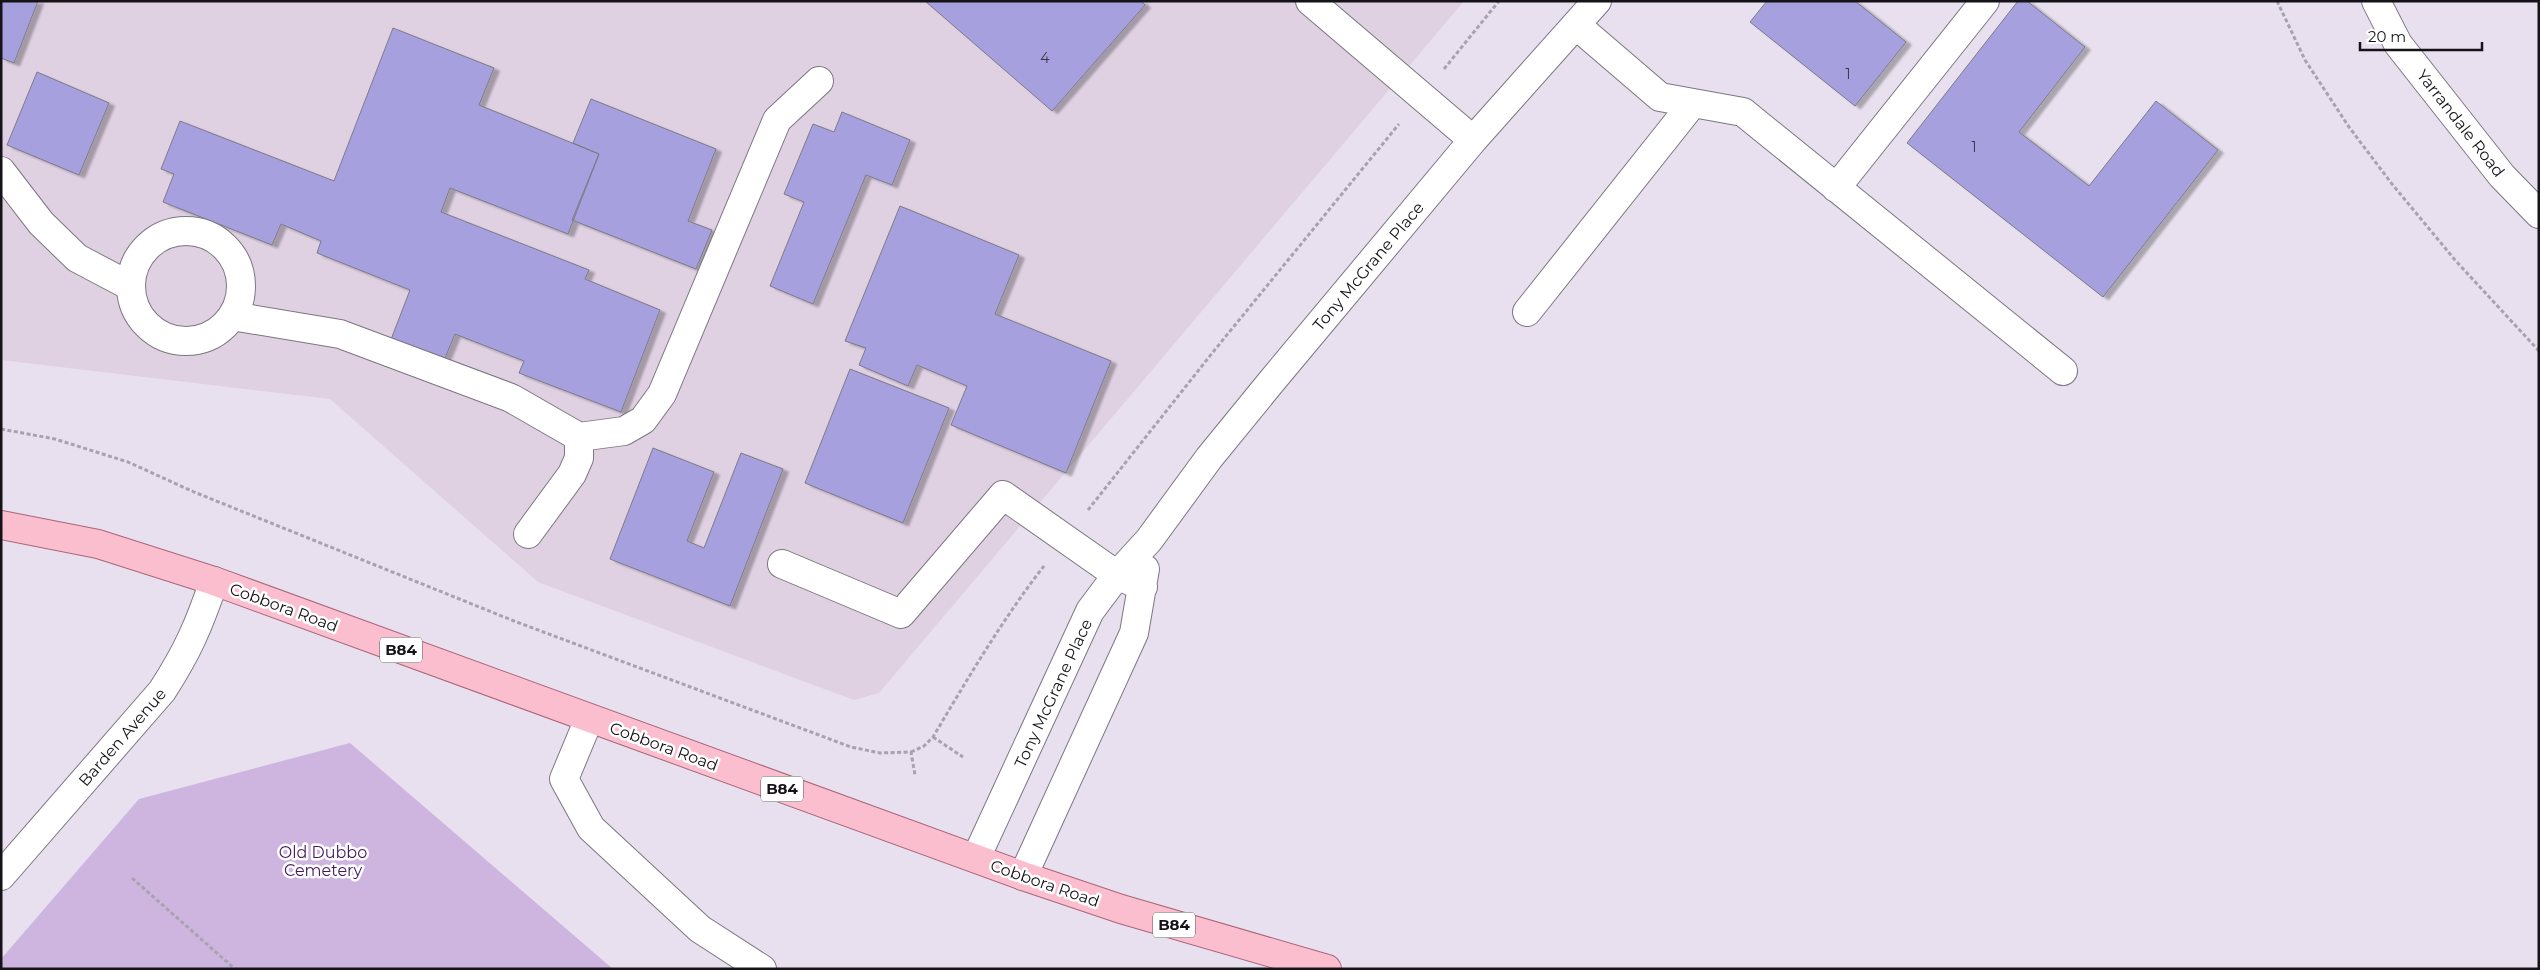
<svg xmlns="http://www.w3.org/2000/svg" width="2540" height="970" viewBox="0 0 2540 970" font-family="Montserrat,sans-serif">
<defs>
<filter id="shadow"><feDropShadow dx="5.5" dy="3" stdDeviation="1" flood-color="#0004"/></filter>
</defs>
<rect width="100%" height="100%" fill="#e8e0ee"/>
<!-- medical -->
<path fill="#dfd0e2" d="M1,1h1463l-585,692 -25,7 -316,-118 -208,-183 -329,-39z"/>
<!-- green -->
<path fill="#ceb5e0" d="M350,743l263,226h-612v-10l138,-160z"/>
<!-- building -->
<path fill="#a6a0de" stroke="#7c7b89" filter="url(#shadow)" d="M1,1h37l-24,62 -13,-5z
M925,1h216l4,4 -93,106z
M1767,1h88l51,41 -51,64 -105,-84z
M2018,1h9l58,46 -66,85 70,54 67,-85 62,49 -115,147 -196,-154z
M393,28l101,40 -15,37 120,49 -31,80 -118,-46 -9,24 148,58 -4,9 75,31 -39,102 -102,-39 5,-12 -69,-27 -12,29 -53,-21 20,-52 -93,-37 4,-12 -40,-17 -9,21 -109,-43 11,-28 -13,-5 19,-48 154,60z
M37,72l72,31 -30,72 -72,-30z
M591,99l125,50 -28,72 24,9 -16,39 -124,-49 27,-66 -26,-11z
M842,112l68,28 -18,45 -26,-10 -53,129 -43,-18 34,-84 -20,-8 29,-70 21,8z
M900,206l119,49 -24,59 116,47 -45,112 -115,-48 16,-39 -50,-21 -9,21 -49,-21 7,-17 -21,-7z
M850,369l99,39 -46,115 -98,-40z
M653,448l61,24 -27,69 17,7 37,-95 42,16 -53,137 -120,-47z"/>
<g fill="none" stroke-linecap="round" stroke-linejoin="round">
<defs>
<path id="minor" d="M1310,1l163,139
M2376,1l22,43 104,132 37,38
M1576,25l84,72 83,15 320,259
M1,171l40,52 36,35 53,28
M1836,188l149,-187
M131 286a55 55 0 1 1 110 0a55 55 0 1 1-110 0Z
M1527,312l166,-209
M232,316l108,18 171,64 68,39v21l-7,16 -44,60
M579,437l45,-6 19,-11 19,-26 115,-274 42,-39
M782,564l119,50 102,-119 114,80 26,12
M589,719l-25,60 27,49 109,101 62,40
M976,858l114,-247 27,-36 32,-35 60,-82 62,-76 202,-242 124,-139
M1,876l161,-185c26,-40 37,-66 52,-110
M1023,876l111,-243 11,-64"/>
<path id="major" d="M1,525l97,19 116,37 809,295 98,33 206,60"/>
</defs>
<!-- minor casing -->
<use href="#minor" stroke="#7d7682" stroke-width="30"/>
<!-- major casing -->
<use href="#major" stroke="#a96679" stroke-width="30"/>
<!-- path -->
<path stroke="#a8a2ad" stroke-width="3" stroke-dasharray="4 2.5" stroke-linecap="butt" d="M2277,1l28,59 44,67 43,57 63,76 84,91
M1444,69l55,-68
M1,429l54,10 73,23 66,30 320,129 337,126 29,6 31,-1 4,23
M1088,510l125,-158 186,-228
M933,737l30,20
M911,752l13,-6 9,-9c35,-59 69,-117 111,-171
M132,878l103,91"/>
<!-- minor -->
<use href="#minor" stroke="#fff" stroke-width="28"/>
<!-- major -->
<use href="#major" stroke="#fbbece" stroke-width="28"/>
</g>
<g text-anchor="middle" stroke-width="5" stroke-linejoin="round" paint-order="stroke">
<!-- number labels -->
<g font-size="14" fill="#393649">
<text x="1045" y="63">4</text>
<text x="1848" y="79">1</text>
<text x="1974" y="152">1</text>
</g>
<!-- shield labels -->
<g fill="#fff" stroke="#5b5a5d" stroke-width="1">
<rect x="380" y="637.5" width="42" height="25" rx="4"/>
<rect x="761" y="776.5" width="42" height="25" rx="4"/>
<rect x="1153" y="912.5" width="42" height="25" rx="4"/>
</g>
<g font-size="15" font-weight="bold" fill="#151317">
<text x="401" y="655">B84</text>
<text x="782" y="794">B84</text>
<text x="1174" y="930">B84</text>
</g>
<!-- street labels -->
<g font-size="16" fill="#151317" stroke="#fff">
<text transform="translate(2461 123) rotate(52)" y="6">Yarrandale Road</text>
<text transform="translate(1368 266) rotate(-50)" y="6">Tony McGrane Place</text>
<text transform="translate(284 607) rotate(20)" y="6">Cobbora Road</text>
<text transform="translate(1053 693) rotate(-65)" y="6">Tony McGrane Place</text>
<text transform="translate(122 737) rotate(-49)" y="6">Barden Avenue</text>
<text transform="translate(664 746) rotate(20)" y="6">Cobbora Road</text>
<text transform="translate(1045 883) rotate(19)" y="6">Cobbora Road</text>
</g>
<!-- park labels -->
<g font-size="16" fill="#44185c" stroke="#fff">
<text x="323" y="858">Old Dubbo<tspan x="323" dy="18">Cemetery</tspan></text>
</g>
</g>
<!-- border -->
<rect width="2540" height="970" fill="none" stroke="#151317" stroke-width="5"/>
<!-- scale -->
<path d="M2360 42v8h122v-8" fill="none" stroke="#151317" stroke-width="2.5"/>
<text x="2368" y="42" font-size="15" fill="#151317" stroke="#ffffff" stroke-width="4" paint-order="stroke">20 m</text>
</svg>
